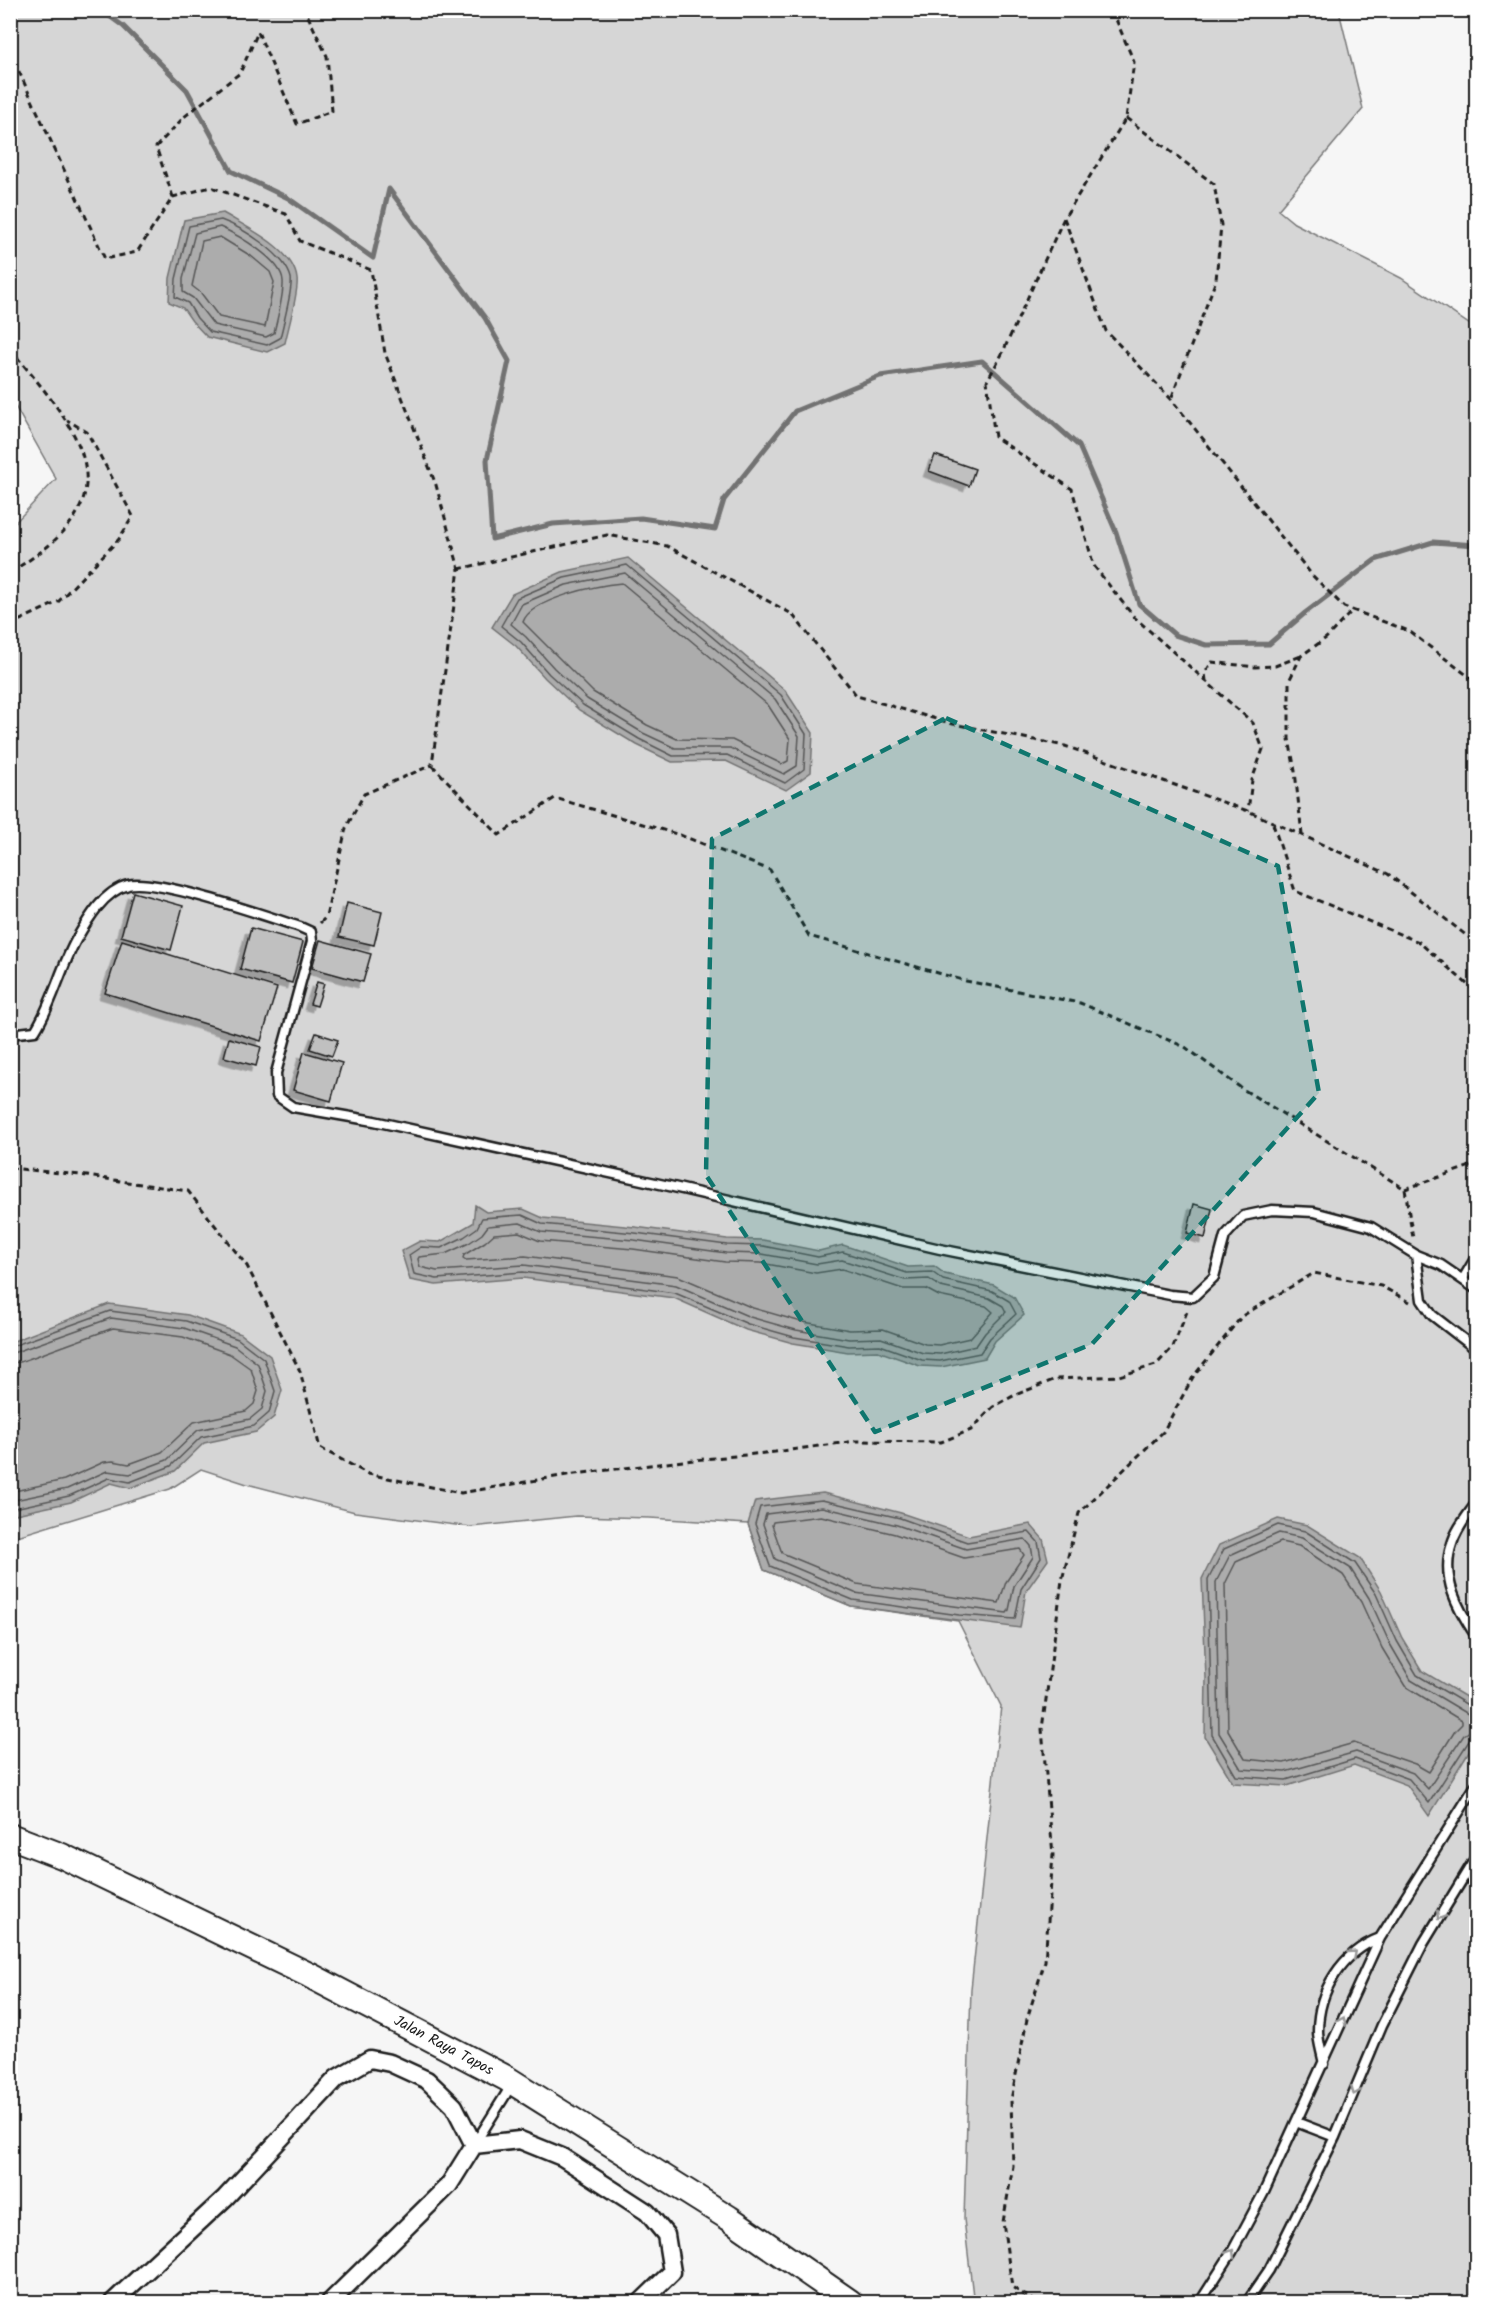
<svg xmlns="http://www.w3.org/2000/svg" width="1487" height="2313" viewBox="0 0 1487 2313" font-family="Kalam,sans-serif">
<defs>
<filter id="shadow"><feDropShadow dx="-5.5" dy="5.5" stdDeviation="0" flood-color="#0004"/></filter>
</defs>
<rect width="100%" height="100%" fill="#f6f6f6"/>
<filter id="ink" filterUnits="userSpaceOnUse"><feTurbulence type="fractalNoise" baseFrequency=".0167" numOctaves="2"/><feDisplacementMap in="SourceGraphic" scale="12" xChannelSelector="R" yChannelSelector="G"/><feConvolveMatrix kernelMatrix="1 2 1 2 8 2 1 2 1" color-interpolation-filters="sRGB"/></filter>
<g filter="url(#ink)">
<!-- green -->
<path fill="#d6d6d6" stroke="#797979" stroke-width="1.5" d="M10,11h1329l24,98 -85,101 16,13 107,55 75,51v1973h-544l41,-6 -9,-77 7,-230 30,-283 -43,-85 -107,-15 -87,-36 -16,-46 -98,-6 -74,-2 -105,11 -116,-15 -108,-28 -46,-15 -31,20 -159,49 -1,-1010 46,-49 -45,-80z"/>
<!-- water -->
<path fill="#acacac" stroke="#727272" stroke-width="1.5" d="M223,213c23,14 71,36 74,66 2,12 -9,50 -12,64l-18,9 -60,-15 -15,-16 -9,-13 -14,-6 1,-24 14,-58z
M628,558l157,132 28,43 -2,39 -25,18 -60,-29 -54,1 -35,-17 -58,-35 -34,-32 -29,-32 -24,-19 20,-33 50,-22z
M475,1205l11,7 37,-3 20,9 92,9 92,12 36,1 56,11 24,-6 65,22 26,-1 11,8 49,11 20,12 10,18 -29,26 -10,17 -44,9 -21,-1 -42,-15 -30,1 -55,-9 -47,-13 -72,-32 -151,-20 -87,7 -26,-5 -9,-29 19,-10 20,1 33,-19z
M109,1304l79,11 53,19 29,22 12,34 -8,27 -18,15 -52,11 -29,28 -45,17 -19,-5 -40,19 -60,13v-173z
M823,1493l78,20 68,23 61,-12 13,15 5,21 -22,31 -6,37 -169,-22 -87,-36 -16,-46 7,-23z
M1278,1519l29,6 53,33 21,33 21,47 20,33 54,32v37l-47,76 -22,-31 -53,-20 -67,21 -54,-3 -28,-46 1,-59 -4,-99 17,-34z"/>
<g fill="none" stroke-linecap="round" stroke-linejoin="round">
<!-- shore -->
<path stroke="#565656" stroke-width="1.5" d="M221,220c22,8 64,34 70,58 2,11 -8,47 -11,60l-13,7 -57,-13 -13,-14 -9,-15 -13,-6 1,-18 13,-53z
M220,227c18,8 62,33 63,54 1,14 -6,38 -9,52l-8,4 -52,-12 -21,-27 -10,-6v-13l12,-46z
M220,237l31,19 19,16 4,10 -9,45 -46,-10 -18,-24 -9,-7 10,-45z
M627,565l154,130 25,39 -2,35 -19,14 -58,-28 -54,1 -34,-17 -56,-34 -34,-31 -28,-32 -20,-16 16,-28 47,-20z
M625,573l150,126 24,37 -2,30 -13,8 -54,-26h-55l-32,-15 -56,-34 -33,-31 -28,-31 -15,-13 11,-20 44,-19z
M622,583l146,122 22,34 -2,22 -6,3 -50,-24 -55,-1 -30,-14 -54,-33 -70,-70c7,-23 76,-37 99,-39z
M522,1215l20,9 93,9 92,12 36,1 55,11 25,-5 64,21 25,-1 11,8 49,11 17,10 7,13 -26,24 -10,15 -40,8 -18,-1 -42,-15 -31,1 -55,-9 -46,-13 -73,-31 -152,-21 -86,7 -23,-5 -5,-19 12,-8 20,1 23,-11 13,-9 5,-10z
M520,1223l21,9 93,8 92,13 36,1 55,10 25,-4 63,20 24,-1 12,8 48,11 14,8 3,6 -21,21 -9,13 -36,8 -17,-1 -42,-15 -32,1 -53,-9 -46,-13 -74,-32 -152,-20 -87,6 -17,-4 -2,-8 1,-2 26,-3 24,-11 13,-9 6,-8z
M519,1232l21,9 93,8 92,13 36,1 55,10 26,-4 61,20h23l13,7 47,10 7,6 -23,26 -31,7 -14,-1 -42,-15 -33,1 -52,-9 -45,-13 -75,-32 -153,-20 -59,4 -3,-2 1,-3 21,-13 9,-8z
M10,1347l100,-36 76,10 52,18 26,20 11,32 -6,22 -15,13 -53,11 -30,29 -41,16 -21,-4 -40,18 -59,13
M10,1354l101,-36 73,10 51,18 23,18 9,27 -5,18 -12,10 -52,11 -31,30 -37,14 -23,-3 -40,18 -57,12
M10,1363l10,-1 93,-34 70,9 47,17 21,15 7,22 -4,13 -8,7 -52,11 -32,30 -33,12 -16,-3 -9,1 -40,18 -54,12
M822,1500l78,18 67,24 62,-10 9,10 3,16 -20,31 -6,30 -56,-4 -106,-15 -83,-34 -15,-42 5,-17z
M822,1507l75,18 69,24 59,-10 6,7 2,11 -19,29 -5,24 -2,3 -152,-20 -80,-34 -12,-35 3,-10z
M821,1516l74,18 69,24 56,-9 4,6 -18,27 -7,21 -142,-19 -75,-31 -10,-28 1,-3z
M1281,1542l18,4 44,29 18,27 21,46 23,38 57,35v3l-7,7 -26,41 -14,-8 -61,-21 -70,20 -39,-4 -17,-29 -3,-146 11,-22z
M1476,1708l-5,-1 -54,-32 -20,-34 -21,-47 -21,-31 -50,-32 -27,-6 -54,24 -16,31 4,155 24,41 50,4 69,-21 54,20 20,24 40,-62 7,-3
M1476,1715l-8,-1 -57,-34 -21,-36 -21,-46 -19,-30 -48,-30 -23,-5 -49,22 -14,27 3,151 22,36 44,3 71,-20 57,21 15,16 36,-54 6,-4 6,-1"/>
<!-- stream -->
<path stroke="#727272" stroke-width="5" d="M101,10l22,16 64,64 44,81 57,27 85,60 16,-69 96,129 24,43 -22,99 5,79 61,-15 88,-6 74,11 9,-29 71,-89 85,-35 102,-15 97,85 37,86 23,72 36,31 31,10 63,-1 36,-31 70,-53 58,-18 43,3"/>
</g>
<!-- building -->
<path fill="#c0c0c0" stroke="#1c1c1c" stroke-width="1.5" filter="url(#shadow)" d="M935,455l40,14 -6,17 -40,-15z
M133,892l50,14 -12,44 -50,-14z
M347,903l35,9 -8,33 -35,-8z
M251,928l52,14 -11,41 -52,-14z
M122,940l155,48 -16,53 -156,-48z
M320,940l51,14 -8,28 -51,-14z
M317,982l7,2 -7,22 -7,-2z
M316,1033l22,7 -6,16 -22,-7z
M229,1038l32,9 -5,19 -32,-9z
M304,1052l38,11 -11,38 -38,-11z
M1194,1204l18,5 -7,29 -18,-5z"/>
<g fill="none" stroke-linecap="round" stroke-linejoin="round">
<defs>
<path id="lane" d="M10,1034l25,-3c18,-28 25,-62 41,-91 12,-21 28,-49 52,-55 26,-8 141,32 172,42l11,5 1,9 -36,132 1,23 16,11 81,14 295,65 271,63 230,46 23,2 21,-20 11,-41 18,-20 29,-6 42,2 57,15 45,28 25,10 35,24
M1416,1255l6,45 10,15 44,34
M1463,1279l13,-22
M1476,1503c-8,12 -20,26 -24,41 -12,34 6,65 24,92
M1324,2064c-2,-11 -6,-22 -6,-33 0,-40 24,-79 62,-93
M1296,2122l39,15
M474,2145l32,-51 4,-10
M1200,2302l32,-50 32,-60 116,-254 96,-153
M1247,2302l22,-32 66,-133 47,-112 41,-81 53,-87"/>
<path id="street" d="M474,2145l46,-5 42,17 85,55 19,23 6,37 -31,30
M113,2302l112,-104 112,-120 33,-19 20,4 37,17 27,26 20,39
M330,2302l119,-117 25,-40"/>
<path id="secondary" d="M10,1836l52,20 247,119 197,103 223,140 121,84"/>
</defs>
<!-- lane casing -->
<use href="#lane" stroke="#1c1c1c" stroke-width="13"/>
<!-- street casing -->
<use href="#street" stroke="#1c1c1c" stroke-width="21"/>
<!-- secondary casing -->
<use href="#secondary" stroke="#1c1c1c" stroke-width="28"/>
<!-- path -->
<path stroke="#1c1c1c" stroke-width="3" stroke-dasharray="6 4.5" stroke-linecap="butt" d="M1112,10l22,52 -8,56 -62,100 -62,136 -15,27 8,56 77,52 22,77 40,51 119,106 10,26 -11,31 -4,31
M10,52l95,207 32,-7 36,-55 38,-10 75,27 14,27 71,29 14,83 51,132 23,84 -27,195
M1126,118l88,66 7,41 -5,55 -45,119
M173,197l-17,-50 28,-30 56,-44 18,-41 39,92 35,-13 -5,-55 -22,-46
M1064,218l42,113 65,68 141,176 32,32 65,24 67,51
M10,349c74,87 126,150 0,223
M459,569l148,-34 60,11 125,68 65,82 96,28 112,22 183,65 140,63 88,69
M10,625l48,-23 61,-63 14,-23 -46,-84 -20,-12
M1206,681l-1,-8 7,-11 43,5 20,-1 26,-10
M432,765l67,70 56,-37 125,37 90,35 39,66 157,45 114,22 105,44 56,41 164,101
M1273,824l22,67 124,51 57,50
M1302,835l-7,-64 -6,-32v-58l12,-25 25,-18 27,-28
M320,923l6,-6 20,-89 18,-34 68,-29
M10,1168l70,7 108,16 59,75 53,105 20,77 48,26 93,19 106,-18 107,-13 101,-10 81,-11 85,1 30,-12 22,-23 22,-12 41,-16 63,-3 37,-11 17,-18 15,-38
M1405,1189l71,-25
M1405,1189l8,49
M1036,2302l-24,-15 -9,-65 10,-56 -2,-66 16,-81 18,-58 8,-106 -11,-126 20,-149 17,-67 84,-81 30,-55 49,-61 72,-43 67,13 29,16"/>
<!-- lane -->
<use href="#lane" stroke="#fff" stroke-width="8"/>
<!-- street -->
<use href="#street" stroke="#fff" stroke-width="16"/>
<!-- secondary -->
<use href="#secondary" stroke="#fff" stroke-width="24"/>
</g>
<!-- one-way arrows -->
<defs><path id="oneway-chevron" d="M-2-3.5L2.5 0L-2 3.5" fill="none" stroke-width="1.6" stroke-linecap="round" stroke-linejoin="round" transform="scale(1.5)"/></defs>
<g stroke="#999">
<use href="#oneway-chevron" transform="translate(1440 1916) rotate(122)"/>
<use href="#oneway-chevron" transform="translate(1353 1954) rotate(-41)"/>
<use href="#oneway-chevron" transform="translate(1342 2021) rotate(-67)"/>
<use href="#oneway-chevron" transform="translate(1355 2091) rotate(112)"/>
<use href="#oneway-chevron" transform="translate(1231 2253) rotate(-59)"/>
</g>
</g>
<!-- marked area -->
<path fill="#0f766e" fill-opacity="0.2" stroke="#0f766e" stroke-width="4.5" stroke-dasharray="12 8" stroke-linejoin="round" d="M946,718l332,148 41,227 -227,251 -217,88 -169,-257 6,-336z"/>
<g text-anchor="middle" stroke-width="6" stroke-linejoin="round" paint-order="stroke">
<!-- street labels -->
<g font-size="15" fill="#1c1c1c" stroke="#fff">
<text transform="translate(444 2045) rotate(28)" y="5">Jalan Raya Tapos</text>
</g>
</g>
<!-- margin -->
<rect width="1487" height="2313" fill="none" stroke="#fff" stroke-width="36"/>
<rect x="18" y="18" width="1451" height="2277" fill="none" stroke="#1c1c1c" stroke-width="2" filter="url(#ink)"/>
</svg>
